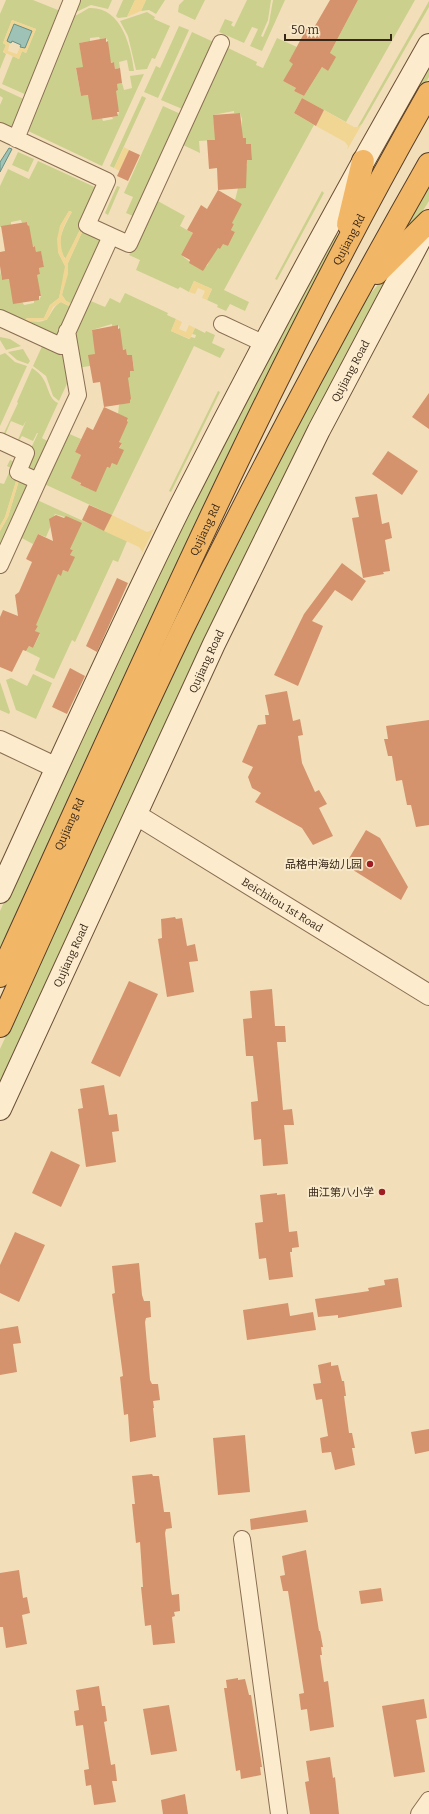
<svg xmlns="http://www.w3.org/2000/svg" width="429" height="1814" viewBox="0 0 429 1814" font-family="Bitter,'Noto Sans SC',serif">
<rect width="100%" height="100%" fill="#f2dfba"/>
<!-- green -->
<path fill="#cbd08d" d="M6,0h27l30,12 -34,84 -27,-12 11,-28 6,3 3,-8 4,2 10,-24 -24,-9 -9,23 3,2 -3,7 3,2 -6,15v-55z
M75,0h37l-4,9 -17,-4 -17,8z
M123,0h12l-8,17 -9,1 -2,-2z
M146,0h19l-9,14 -7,-4 -8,1z
M184,0h21l-10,20 -17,-8 1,-7z
M247,0h24l-3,20 -7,16 2,1 6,-14 4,-23h12l-23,51 -12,-5 8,-17 -6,-2 -8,16 -25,-11 6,-13 8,3 -2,3 3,2z
M358,0h57l-69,122 -44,-24 -8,15 20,12 -90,165 25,12 -4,9 -15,-7 -4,7 -9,-4 1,-2 -11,-5 5,-11 -18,-8 -5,11 -9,-5 -2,2 -42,-19 4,-10 -11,-5 27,-55 29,16 -5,10 14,8 -13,21 17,13 9,-2 9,-19 4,2 3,-6 5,3 7,-14 -4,-2 3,-6 -4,-2 12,-18 -7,-4 3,-12h8l-3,-22h4v-6l5,-1 -1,-15h-5v-6h-5l1,-19 -2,-6h-6v-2l-21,4 3,25 -17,1 1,12 -19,-9 45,-97 31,15 -1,3 7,3 14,-30 20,9 -8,14 7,4 -13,16 13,7 -2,3 10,5 18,-29 6,4 2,-18z
M429,1v6l-67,117 -5,4z
M89,8c32,-2 42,38 45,63h-5l-2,-11 -8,2 1,6 -5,1 -1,-7 -4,1 -2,-22 -2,-3 -6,1 -1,-2 -9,1v3l-11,2 5,24 -8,2 5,27 8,-1 3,25 10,-2 1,3 10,-2 -1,-2 6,-1 1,-4 -5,-21 4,-1 -1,-6 5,-1 2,7 8,-2 -2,-12 14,-2 -42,92 -78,-37 45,-113 8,-1z
M147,12l8,5 -1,2 16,7 -15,33 -3,-1 -5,11 -11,1 -8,-34 -8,-15z
M179,26l10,4 -31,68 -14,-6 12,-26 4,2z
M192,32l26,12 -31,67 -26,-11z
M429,61v16l-63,113 3,-19z
M0,88l28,13 -13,34 -15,-7v-23l3,-7 -3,-2z
M142,96l4,2 -32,70 -4,-2z
M163,106l22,10 -52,100 -7,-3 7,-16 -9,-4z
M18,152l16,7 -6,13 -16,-7z
M38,161l61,28 -33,70c-13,-13 -2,-33 6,-47l-3,-1 -9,15 -2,26 7,14v6l-6,26 -9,7 -6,13h-16l-9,4 -19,-9v-42l2,9 8,-1 14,26 10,-2v-3h5l2,-4 -5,-21 4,-1 -1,-6 5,-1 -3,-15h-5l-1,-6 -4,1 -3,-19 1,-2 -2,-4 -5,1 -1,-3 -10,2v3l-11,2v-41l8,-17 21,10z
M429,184v17l-12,19 -17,17z
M117,186l3,1 -12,28 -3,-2z
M322,191l2,2 -47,87 -2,-1z
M339,226l-4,18 -335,713v-46l64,-140 130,-274z
M84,228l23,10 -33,67 -8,-4 -4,-6 6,-32z
M387,274h2l-389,811v-36l142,-310 73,-152 86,-167 64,-120z
M125,293l43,20 -1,2 9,4 -5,12 18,8 2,-2 4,1 1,-3 -4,-1 3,-6 10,5 1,-2 9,4 -3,8 13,6 -5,9 -26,-12 -82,169 -70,-32 23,-51 16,7 -6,13 8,4 -3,29 9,4 9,-2 8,-20 4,1 12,-25 -4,-2 9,-17 1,-6 -10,-4 1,-9 12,-6 -2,-3 -3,-18 4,-1v-6l4,-1 -2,-15h-5l-1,-6 -4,1 -3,-18 1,-3 -2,-4 -6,1v-2l-20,6 5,24 -7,12 -13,2 -6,-35 15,-34 19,8 5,-9 10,5z
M61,302l12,6 -15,32 -32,-18c6,-2 12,1 17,-1 8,-2 8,-14 18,-19z
M0,337l10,2 11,7 -15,4 -6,-10z
M44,342l18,9 9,24 -12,26 -6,-5 -7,-20 -13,-10z
M23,349l7,12 -2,3 -11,-4 -9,-8z
M5,353l10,9 12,4 -27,60v-71z
M32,368c19,11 13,29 26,35l-16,35 9,5 -14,32 -11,-5 1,-13 11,-24h-1l-4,8 -11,-5 -4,6h-1l9,-21 -3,5 -12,-5 -6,14h-2l15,-32 -1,-1z
M218,391l2,1 -49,100 -2,-1z
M10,460l5,2 3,13 -13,42 -5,9v-43l4,1 7,-16 -4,-2z
M20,477l13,6 -33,72v-24l8,-14z
M35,499l92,42 -9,21 -5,-2 -38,82 -3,-2 -18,39 -19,-9 5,-12 -14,-7 3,-5 4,2 7,-14 -5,-3 3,-5 -4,-2 23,-50 4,1 2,-5 5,2 6,-14 -4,-3 3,-5 -4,-2 6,-28 -20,-6 -2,4 -3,1 2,4 -6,14 -8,-3 -5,10 -15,-8z
M33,674l19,9 -16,36 -20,-9 -10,-30 5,-2 16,8z
M0,682l10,30 -1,2 -9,-4z"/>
<!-- sand -->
<path fill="#f1d593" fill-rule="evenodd" d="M135,0h11l-5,11 -14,6z
M12,20l24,9 -10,24 -4,-2 -3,8 -16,-7 3,-7 -3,-2zM14,24l10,24 -4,-1 -3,7 -9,-3z
M324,110l30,17h4l4,-3 -15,26 1,-4 -3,-4 -29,-16z
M124,147l5,3 -9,21 -6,-3z
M69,211l3,1c-11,16 -15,30 -7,47l17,-33 2,2 -16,35v11l-6,21 4,6 8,4 -1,3 -12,-6 -8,5 -6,13 -28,2 9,-4h16l6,-13 9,-7 6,-32 -7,-14 -1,-13 3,-13z
M194,281l18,8 -5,11 -5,-2 3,-7 -7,-3 -3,6 -6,-2z
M176,319l6,3 -3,7 7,3 3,-7 6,3 -5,11 -19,-8z
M18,475l2,2 -12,40 -8,14v-5l5,-9z
M112,515l35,17 7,-3 -13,26 1,-4 -3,-4 -35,-16z"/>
<!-- water -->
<path fill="#9fc2b6" stroke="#668f84" d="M14,24l18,7 -7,17 -5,-1 1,-2 -9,-4 -1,2 -4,-2z
M9,148l3,1 -12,23v-10z"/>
<!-- building -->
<path fill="#d4936c" d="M330,0h28l-28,53 6,4 -8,14 -6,-4 -18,29 -10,-5 2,-3 -13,-7 10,-17 -4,-3 18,-33 5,3z
M106,38v4l2,-1 3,22 3,-1 1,7 5,-1 2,15 -5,1 1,6 -2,1 3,21h-2l1,4 -26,4 -4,-25 -7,1 -5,-28 7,-1 -4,-24z
M302,98l22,12 -8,16 -22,-13z
M240,113l3,25h3v6h5l1,16h-5l-1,28 -28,2 -1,-22 -8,1 -2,-29h8l-2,-25z
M129,150l11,5 -12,26 -11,-5z
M218,190l24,14 -10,19 2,1 -3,6 4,2 -7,14 -5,-2 -3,5 -2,-1 -15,23 -14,-8 1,-3 -9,-5 12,-22 -6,-3 14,-25 6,4z
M27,222l1,4 1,-1 4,22 2,-1 1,6 5,-1 3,16 -5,1 1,6 -3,1 4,21h-2v4l-26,4 -4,-25 -7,1 -2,-14v-14l5,-1 -4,-25z
M118,325v4l2,-1 3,22 3,-1 1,6h5l2,16h-4v6l-2,1 3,21 -1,1v3l-26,4 24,11 -1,3 1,1 -9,20 3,1 -3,5 5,2 -7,15 -5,-2 -2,5 -3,-1 -11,25 -16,-7 1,-2 -10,-5 10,-23 -6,-3 12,-25 6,3 11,-23 -4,-25 -7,1 -5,-28 7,-1 -3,-24z
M429,393v36l-17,-12z
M388,451l30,20 -16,24 -30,-21z
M377,494l5,30 7,-2 3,16 -7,2 5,31 -7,1 1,2 -21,4 -11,-60 7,-1 -4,-20z
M89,505l23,10 -8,16 -22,-11z
M56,515l8,3 2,-2 16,7 -12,26 3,1 -3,5 5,2 -7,15 -5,-2 -2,6 -3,-2 -22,51 2,1 -3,5 5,2 -7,15 -4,-2 -3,5 -3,-1 -11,22 -12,-5v-50l3,-7 15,6 -3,-21 4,-3 13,-30 -6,-3 12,-25 15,7 -4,-22z
M342,563l24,18 -14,20 -17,-11 -23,31 11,5 -25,60 -24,-11 30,-61z
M117,578l11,5 -31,69 -11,-6z
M70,668l15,8 -18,38 -15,-7z
M287,691l6,30 7,-2 3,16 -5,1 4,27 13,29 4,-2 8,14 -8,4 14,28 -20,9 -11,-17 -47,-26 6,-9 -9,-5 -4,-11 5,-10 -11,-5 16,-37 8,-1 -1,-9h4l-4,-20z
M429,720v105l-13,2 -5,-22h-4l-5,-25 -6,1 -4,-25h-4l-4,-17h4l-2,-13z
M366,830l14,8 28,49 -7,13 -56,-35z
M175,917l1,2 6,-1 5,28 8,-2 3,17 -9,1 5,30 -27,5 -9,-58 4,-1 -1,-19z
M129,981l29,13 -38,83 -29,-14z
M272,989l3,37h10l1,16h-9l6,68 9,-1 2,16h-10l4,39 -25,2 -2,-27 -7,1 -2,-23 -1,-15 7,-1 -5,-45h-7l-3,-37 9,-1 -2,-27z
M104,1085l5,30 8,-1 2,17 -7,1 4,30 -30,5 -8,-58 5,-1 -3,-19z
M51,1151l29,14 -19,42 -29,-14z
M277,1193v2l8,-1 4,38 8,-1 2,16 -7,1v4h-2l3,25 -24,3 -3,-22 -7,1 -4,-36 8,-1 -3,-27z
M15,1232l30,13 -26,57 -19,-9v-28z
M139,1263l3,32 2,6h6l1,16 -5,1 -1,4 5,58 2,4h6l2,16 -7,1 1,7h-1l3,29 -26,5 -2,-28 -4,1 -4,-38 3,-1 -11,-82 3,-1 -3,-27z
M398,1278l4,29 -64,11v-3l-20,2 -3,-18 54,-8 -1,-3 17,-3 -1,-5z
M288,1303l2,13 23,-4 3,18 -69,10 -4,-30z
M18,1326l3,17 -8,1 4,28 -17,3v-46z
M331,1362v4l7,-1 4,16h2l2,15h-2l5,37h3l3,15h-3l3,17 -20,5 -4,-18 -9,1 -2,-15 8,-2 -6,-37 -6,1 -3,-16 8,-1 -3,-18z
M429,1429v22l-14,3 -4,-22z
M245,1435l5,57 -32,3 -5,-57z
M152,1474l1,2h6l5,36h6l2,16 -6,1 -1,4 6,58 1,4 7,-1 1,17 -6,1 1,4 -3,1 3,26 -22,2 -2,-20 -6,1 -4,-39h2l-3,-45 -4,1 -4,-39h3l-3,-28z
M306,1510l2,12 -57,8 -1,-11z
M306,1550l13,81h1l3,16h-2l1,8h-2l4,27 4,-1 6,46 -24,4 -3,-22 -6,1 -2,-16 5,-1 -16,-102h-5l-3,-15 5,-1 -3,-19z
M19,1570l4,28 4,-1 3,16 -8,2 5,29 -21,4 -3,-21h-3v-54z
M381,1588l2,13 -22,3 -2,-13z
M238,1678v2l7,-1 4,16h2l11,72h-2l1,8 -20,4 -1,-9 -4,1 -12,-83h3l-1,-8z
M99,1686l3,20h3l2,15 -3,1 7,43 4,-1 2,17h-5l4,21 -22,3 -3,-20 -5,1 -2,-16 5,-1 -6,-44 -7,1 -2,-15 5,-1 -3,-20z
M424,1699l3,19 -11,2 9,52 -31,5 -12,-71z
M169,1705l8,46 -26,4 -8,-46z
M330,1757l3,21 2,-1 4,37h-29l-5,-32 4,-1 -3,-20z
M185,1794l3,20h-25l-2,-14z"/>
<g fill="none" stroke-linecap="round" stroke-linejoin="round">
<defs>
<path id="minor" d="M0,131l107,50 -20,44 24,11 -50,110 -61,-28
M16,139l56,-139
M111,236l18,8 92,-201
M222,324l43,20
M0,441l26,12 -8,19 20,9 -38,84
M38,481l40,-86 -11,-64
M242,1539l37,275
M419,1814l10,-14"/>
<g id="tertiary">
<path d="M0,741l57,27"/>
<path id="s1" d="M135,814l294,181"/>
</g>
<g id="secondary">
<path d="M0,892c59,-129 117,-258 180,-385 79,-156 162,-310 249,-462"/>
<path id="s2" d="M0,1109l214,-465 105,-214 107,-202"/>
</g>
<g id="trunk">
<path d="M348,224l15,-63"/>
<path d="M377,273l52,-52"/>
<path id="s3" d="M0,976c136,-297 267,-599 429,-883"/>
<path d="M0,1026c60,-132 119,-265 182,-396 77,-158 160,-313 247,-466"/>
</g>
</defs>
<!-- minor casing -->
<use href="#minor" stroke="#8a6e53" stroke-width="18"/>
<!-- tertiary casing -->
<use href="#tertiary" stroke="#8a6e53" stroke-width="22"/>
<!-- secondary casing -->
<use href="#secondary" stroke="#6b4f36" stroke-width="24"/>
<!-- trunk casing -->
<use href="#trunk" stroke="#563c28" stroke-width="24"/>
<!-- minor -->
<use href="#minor" stroke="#fceccd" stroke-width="16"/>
<!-- tertiary -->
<use href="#tertiary" stroke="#fceccd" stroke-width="20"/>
<!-- secondary -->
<use href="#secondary" stroke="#fceccd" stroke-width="22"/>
<!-- trunk -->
<use href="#trunk" stroke="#f2b766" stroke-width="22"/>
</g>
<!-- markers -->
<g fill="#9e1d23" stroke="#f8e9ca" stroke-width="1.5">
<circle cx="370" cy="864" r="4"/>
<circle cx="382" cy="1192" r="4"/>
</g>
<g text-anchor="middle" stroke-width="4" stroke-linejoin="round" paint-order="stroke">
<!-- street labels -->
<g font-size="11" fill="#372719" stroke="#f8e9ca">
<text dy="4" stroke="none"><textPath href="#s3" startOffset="815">Qujiang Rd</textPath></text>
<text dy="4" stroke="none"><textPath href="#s2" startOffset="817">Qujiang Road</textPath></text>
<text dy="4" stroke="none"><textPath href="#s3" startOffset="491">Qujiang Rd</textPath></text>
<text dy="4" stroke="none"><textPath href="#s2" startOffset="493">Qujiang Road</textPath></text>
<text dy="4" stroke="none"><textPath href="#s3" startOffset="167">Qujiang Rd</textPath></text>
<text dy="4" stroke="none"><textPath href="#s1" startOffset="173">Beichitou 1st Road</textPath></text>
<text dy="4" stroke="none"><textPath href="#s2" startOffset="169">Qujiang Road</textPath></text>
</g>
<!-- poi labels -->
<g font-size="11" fill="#372719" stroke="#f8e9ca" text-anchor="end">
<text x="362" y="868">品格中海幼儿园</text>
<text x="374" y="1196">曲江第八小学</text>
</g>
</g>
<!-- scale -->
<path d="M285 34v6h106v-6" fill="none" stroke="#372719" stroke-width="2"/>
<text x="291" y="34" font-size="12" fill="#372719" stroke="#f8e9ca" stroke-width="3" paint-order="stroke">50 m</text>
</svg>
